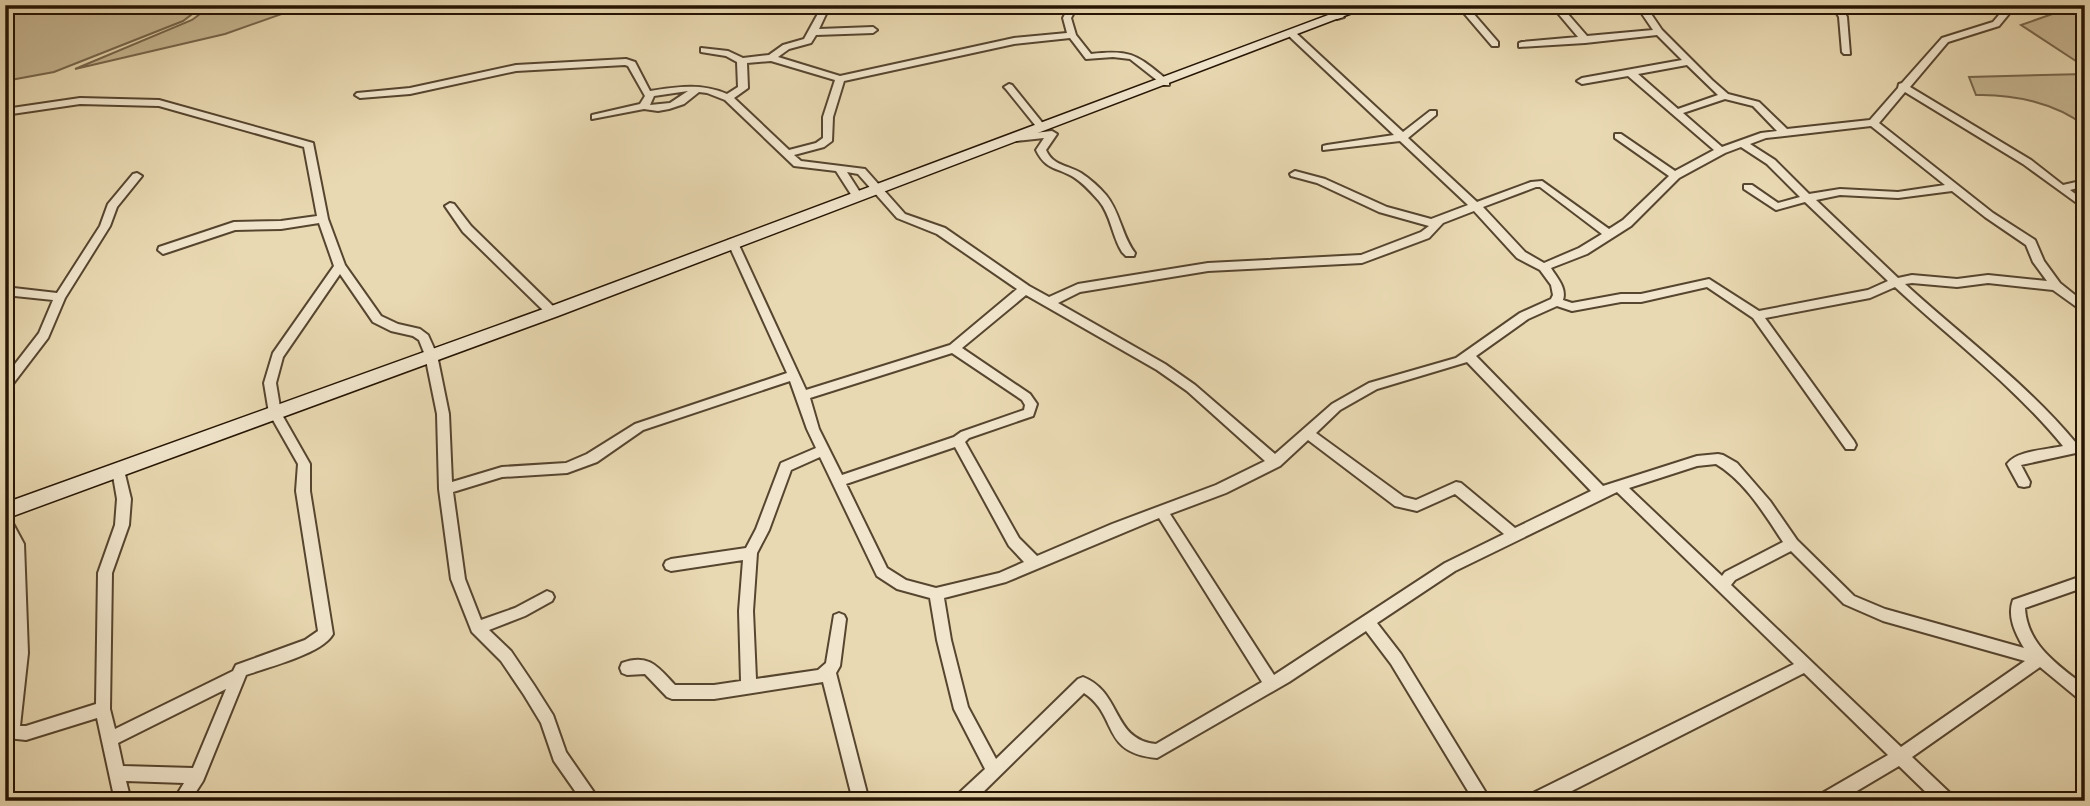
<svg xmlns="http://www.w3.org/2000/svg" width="2090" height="806" viewBox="0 0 2090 806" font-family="'IM FELL English',serif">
<rect width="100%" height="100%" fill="#e9d9b2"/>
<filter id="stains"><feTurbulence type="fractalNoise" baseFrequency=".00286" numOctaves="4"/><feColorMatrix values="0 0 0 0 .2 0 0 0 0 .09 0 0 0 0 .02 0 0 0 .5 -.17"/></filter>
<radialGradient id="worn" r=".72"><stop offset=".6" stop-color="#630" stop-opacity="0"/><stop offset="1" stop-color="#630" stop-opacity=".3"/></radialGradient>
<!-- green -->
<path fill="#c8b894" stroke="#76664c" stroke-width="2" d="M5,5h199l-21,16 -129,51 -49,9z
M212,5h95l-82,29 -150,35 117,-49z
M2078,5h7v62l-64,-42z
M2085,74v52c-29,-23 -72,-32 -109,-31l-7,-18z"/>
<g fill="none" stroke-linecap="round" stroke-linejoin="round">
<defs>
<path id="street" d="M1070,5h8l-7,13 5,17 15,19c43,-5 46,2 78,27v4h-6l-33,-26 -17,-2 -27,2 -16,-21 -56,6 -170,37 -11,36 -1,24 -8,6 -30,8 7,6 64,8 40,45 40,14 84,58 20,11 29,-13 130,-21 153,-8 60,-23 8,-6 -50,-14 -62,-29 -26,-7 -1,-2 5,-3 30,8 62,28 44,12 37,-14 -68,-64 -77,9v-4l4,-1 67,-10 -104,-98v-4h6l107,99 27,-21h6v4l-28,23 69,64 54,-20 11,-1 67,48 14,-9 46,-44 -54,-38v-4h6l54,37 39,-21 -86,-74 -46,8 -5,-3 5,-3 100,-18 -25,-25 -72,8 -66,4v-4l3,-1 56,-5 -27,-32h9l27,31 66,-6 -17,-25h9l17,25 50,50 16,14 31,8 28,27 83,-9 28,-32 1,-4 3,-1 40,-45 51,-16 11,-13 -1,-4h8l2,4 -14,17 -51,16 -38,45 121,73 32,25 22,-5v6l-15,4 15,11v8l-62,-45 -118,-72 -26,31 114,90 42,27 9,21 16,22 25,20v10l-32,-23 -65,-7 -31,4 -45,-4 -7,1c58,53 121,99 171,159l9,-2v10l-64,14 9,17 -1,4 -5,1 -5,-1 -12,-22c10,-14 40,-14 56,-18 -49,-60 -112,-107 -168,-159l-25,11 -105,20 89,123 2,4 -2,4h-8l-93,-131 -46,-31 -66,15h-20l-49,9 -15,-5 -29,13 -52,37 127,130 94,-30 21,-2 5,1 14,8 33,38 27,39 57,56 31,13 139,39c-9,-15 -17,-32 -11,-48l72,-25v12l-60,21c2,37 33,57 60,78v16l-5,-2 -40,-33 -128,90 40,38 2,6h-19l-36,-35 -59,35h-23l2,-6 69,-40 -84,-82 -252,128h-25l2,-6 265,-131 -177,-172 -162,79 -78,52 24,31 90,147h-17l-83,-137 -25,-33 -77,51 -132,76c-57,-5 -38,-42 -73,-65l-110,108h-19l2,-6 28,-26 -31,-60 -17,-69 -7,-42 -33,-9 -20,-13 -57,-119 -29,13 -22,60 -12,23 -4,58 3,68 62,-9 8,-7 8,-48 5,-2 5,2 2,4 -6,47 -4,7 33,128h-16l-30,-119 -109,17h-42l-5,-2 -22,-23 -18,1 -5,-2 -2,-5 2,-5c27,-10 36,4 53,22h39l27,-4 -2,-70 4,-51 -72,11 -5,-2 -2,-4 2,-4 5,-2 75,-11 10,-19 25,-66 35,-15 -9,-19 -17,-48 -147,49 -46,32 -30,11 -65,4 -49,15 12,87 16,41 34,-12 32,-17 5,2 2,4 -2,4 -27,15 -36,14 22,21 23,34 19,30 13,37 34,49h-18l-28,-40 -13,-38 -17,-28 -23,-34 -29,-29 -21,-53 -12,-90 -2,-75 -12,-59 -6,-15 -6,-4 -22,-5 -18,-9 -33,-48 -57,83 -7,26 5,30 29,51v27l23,143c-11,20 -65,33 -87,41l-43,106 -13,20h-17l11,-18 -58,-2 5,20h-16l-18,-83 -71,22 -19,-2 -2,-12 9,-73 -4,-109 -5,-9v-18l5,1 14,26 4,109 -8,73h6l70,-22 2,-131 17,-48 2,-26 -5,-29 1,-4h10l8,33 -2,26 -17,48 -2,136 5,20 118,-58 3,-6 69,-25 13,-9 -22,-140 2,-27 -29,-51 -5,-30 9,-30 61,-87 -15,-43 -38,6 -46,1 -72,24 -5,-4 1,-3 75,-25 47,-1 36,-5 -13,-69 -145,-41 -79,-2 -75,11v-6l75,-11 79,2 154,43 15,76 17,46 36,51 17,8 22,5 8,6 9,20 12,59 3,68 50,-15 64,-4 21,-9 48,-30 152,-51 -59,-130 1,-3 4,-1 5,4 68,147 144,-45 67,-56 -80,-55 -40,-16 -39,-44 -11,-2 16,25 -5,3 -4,-1 -18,-28 -42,-5 -69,-66 -18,-7 -8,-1 -15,12 -15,5 -11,2 -14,-2 -52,10v-4l48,-11 5,-8 -17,-30 -3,-1 -109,6 -106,23 -50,4 -5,-3 2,-2 53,-5 106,-23 110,-6 9,3 15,29c28,-4 50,-8 77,3l11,-7 -1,-25 -11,-6 -25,-4v-4l27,3 15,7 26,-3 14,-10 21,-6 16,-29 7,2 -8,17 54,-2 4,3 -4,3 -57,2 -5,8 -22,6 -11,8 62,19 174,-38 53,-5 -4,-15zM771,61l64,19 -12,37v21l-7,5 -27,7 -55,-52 14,-10 -1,-25zM1687,65l31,30 -40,14 -40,-35zM688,91l-18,12 -20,2 4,-9zM1725,99l28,7 24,25 -16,2 -39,14 -39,-34zM1871,126l74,59 -47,7 -58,-3 -31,5 -34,-34 -25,-16 16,-6zM1741,147l26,17 33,33 -22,6 -26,-18h-8v4l32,21 29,-8 83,79 -20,9 -109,21 -50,-32 -68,15h-20l-49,9 -9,-3c4,-12 -6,-22 -12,-32l36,-14 44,-28 48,-48 46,-25zM1536,187h4l62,47 -23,14 -35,15 -19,-11 -42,-45zM1952,191l33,26 41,28 7,17 14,19 -59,-6 -31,4 -45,-4 -14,3 -82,-78 24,-5 58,3zM1474,211l43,47 23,12 11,15 2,10 -2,4 -31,14 -64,45 -87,25 -37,21 -57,50 -80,-69 -30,-21 -107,-61 22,-11 128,-21 154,-8 67,-25 14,-15zM1026,295l131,75 30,21 78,70 -49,24 -104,39 -75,32 -18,-18 -54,-96 4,-4 64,-22 4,-12 -7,-10 -68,-46zM952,353l70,47 3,5 -1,5 -63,22 -7,5 -112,38 -23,-46 -9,-31zM1467,362l124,129 -76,37 -54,-45 -5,-1 -40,18 -12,-3 -88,-64 24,-23 37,-21zM1308,440l87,66 22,5 38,-17 49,40 -59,29 -171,112 -104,-161 56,-21 54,-27zM955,447l54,99 15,16 -25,11 -63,15 -30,-8 -19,-12 -41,-84zM1716,464c29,17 49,51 67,78l-58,30 -3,4 -93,-88 68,-22zM1159,518l103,164 -106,62c-44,-4 -34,-52 -73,-67l-5,2 -82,80 -28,-52 -17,-67 -7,-42 62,-16zM1791,551l53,53 39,17 142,40 -124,86 -170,-162 4,-5zM226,689l-33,79 -70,-2 -5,-23z
M1323,5h9l12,12 -7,2z
M1457,5h9l32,37v4h-6z
M1832,5h9l6,12 3,37h-6l-2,-2 -3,-35z
M1900,5h16l-4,3z
M1009,84l3,1 33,41v4h-6l-33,-41 -2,-2z
M1052,131l5,3 -11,16c7,16 22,15 35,23 9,6 18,14 25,22 14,17 16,41 29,58l-1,3h-8l-4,-4c-10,-16 -11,-37 -23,-51 -7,-8 -15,-17 -24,-23 -17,-11 -29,-7 -39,-28l8,-12 -28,3 -5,-3 5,-3z
M137,173l5,3 -25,31 -7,19 -45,72 -17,40 -39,51 -4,1v-13l34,-44 14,-33 -48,-5v-8l52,6 43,-67 8,-22 25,-30z
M450,203l4,1 17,22 85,83 2,3 -2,3h-8l-85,-83 -18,-26z"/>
<path id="secondary" d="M1355,5h18l-815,311 -553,203v-16l541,-195z"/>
</defs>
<!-- street casing -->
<use href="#street" stroke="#56452f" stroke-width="4"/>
<!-- secondary casing -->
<use href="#secondary" stroke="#251403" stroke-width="3"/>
<!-- street -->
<use href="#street" fill="#f1e6cd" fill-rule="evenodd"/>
<!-- secondary -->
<use href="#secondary" fill="#f1e6cd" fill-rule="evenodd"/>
</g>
<!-- margin -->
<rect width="2090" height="806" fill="none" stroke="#e9d9b2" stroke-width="28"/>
<rect x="7" y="7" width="2076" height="792" fill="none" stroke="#251403" stroke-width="3.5"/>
<rect x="14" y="14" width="2062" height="778" fill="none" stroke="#251403" stroke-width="2"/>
<rect width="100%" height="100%" filter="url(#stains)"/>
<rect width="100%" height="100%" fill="url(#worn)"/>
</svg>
